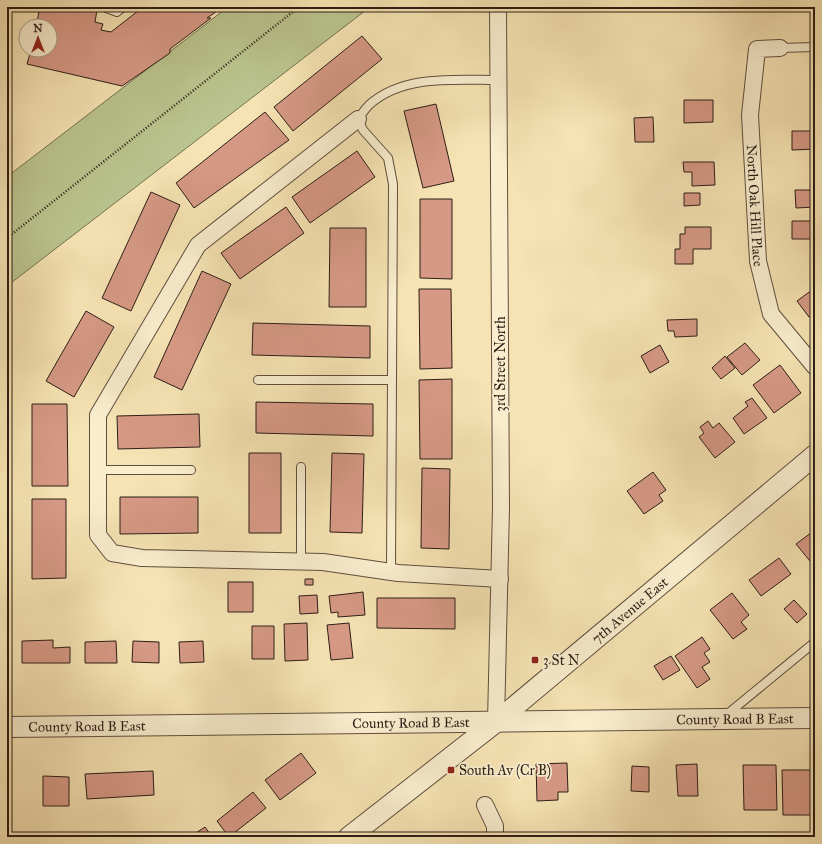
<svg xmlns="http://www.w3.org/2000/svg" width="822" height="844" viewBox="0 0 822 844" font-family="'IM FELL Great Primer',serif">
<rect width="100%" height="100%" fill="#f6e3b3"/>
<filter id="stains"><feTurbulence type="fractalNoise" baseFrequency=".005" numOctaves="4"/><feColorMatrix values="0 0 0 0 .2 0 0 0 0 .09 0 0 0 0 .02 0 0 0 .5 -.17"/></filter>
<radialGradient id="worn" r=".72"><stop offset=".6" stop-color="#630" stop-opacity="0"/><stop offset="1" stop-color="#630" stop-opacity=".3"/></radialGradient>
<!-- green -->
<path fill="#bac48e" stroke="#737152" d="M228,7h142l-363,279 1,-110z"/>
<!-- building -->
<path fill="#d69985" stroke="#2c1e16" d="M40,7h44l13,3 -2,12 8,2 -2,6 10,2 32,-25h80l-16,11h4l-41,31v4l-48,33 -95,-22 4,-14h19v-24h-14z
M362,36l20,23 -89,72 -19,-24z
M684,100h29v22l-29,1z
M436,104l18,77 -31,7 -19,-77z
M265,112l24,28 -95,68 -18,-25z
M653,117l1,25h-19l-1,-24z
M792,131h23v18l-23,1z
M357,151l18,26 -65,46 -18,-26z
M683,162h31l1,23 -23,1v-14h-8z
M795,190h20v17l-19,1z
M151,192l29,13 -49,106 -29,-13z
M684,193h16v12l-16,1z
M420,199h32v80l-32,-1z
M286,207l18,26 -64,46 -19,-26z
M792,221h23v18h-23z
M685,227h26v22h-18v15h-18v-15h5v-15h5z
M330,228h36v79h-37z
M202,271l29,13 -49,106 -28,-13z
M419,289h32l1,79 -32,1z
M812,290l3,4v19l-6,4 -12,-16z
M86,311l28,16 -40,70 -28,-16z
M697,319v17l-22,1 -1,-6h-6l-1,-11z
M253,323l117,3v32l-118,-3z
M745,343l15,17 -18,15 -15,-18z
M660,345l9,17 -19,11 -9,-17z
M725,356l10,12 -14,11 -9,-11z
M780,365l21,28 -27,20 -21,-28z
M452,379v80h-32l-1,-79z
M752,398l15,20 -23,16 -11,-16 15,-12 -3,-4z
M256,402l117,2v32l-117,-3z
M32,404h35l1,82h-36z
M199,414l1,33 -82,2 -1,-33z
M708,421l5,7 6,-5 16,19 -20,16 -16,-21 5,-4 -4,-6z
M249,453h32v80h-32z
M332,453l32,1 -2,79 -32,-1z
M422,468l28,1 -1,80 -28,-1z
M653,472l13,18 -7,5 4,6 -19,13 -17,-23z
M120,497h78v36l-78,1z
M32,499h34v79l-34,1z
M815,530v35l-1,1 -18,-22z
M779,558l12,16 -30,22 -12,-16z
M305,579h8v6h-8z
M228,582h25v30h-25z
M363,592l2,23 -27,2v-5l-7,1 -2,-17z
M732,593l17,22 -8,7 6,7 -14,10 -23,-29z
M317,595l1,18 -18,1 -1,-18z
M377,598h78v31l-78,-1z
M794,600l13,14 -10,9 -13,-14z
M307,623l1,37 -23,1 -1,-37z
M349,623l4,35 -22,2 -4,-35z
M252,626h22v33h-22z
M702,637l8,12 -6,4 6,9 -8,5 8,12 -13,9 -22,-32z
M53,640v8l17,-1v16h-48v-22z
M116,641l1,22h-32v-21z
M133,641l26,1v21l-27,-1z
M203,641l1,21 -24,1 -1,-21z
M671,656l9,14 -17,10 -9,-14z
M301,753l15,20 -36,27 -15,-20z
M567,763l1,29h-10v8l-21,1 -1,-37z
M697,764l1,32h-20l-2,-31z
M743,765h33l1,45h-33z
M632,766l17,1v25l-18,-1z
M782,770h33v45h-32z
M153,771l1,24 -67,4 -2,-25z
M43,776l26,1v29h-26z
M253,792l13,16 -37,29 -12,-16z
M205,827l7,10h-22z"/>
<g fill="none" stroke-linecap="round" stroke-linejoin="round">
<defs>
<path id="service" d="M104,7l13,5 6,-5
M780,48l35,-1
M258,380h134
M301,467v95
M98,470h93
M391,572l2,-388 -5,-26 -25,-28 -5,-11c3,-4 7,-10 11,-14 34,-31 87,-25 129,-25
M725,716l90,-74"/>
<g id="minor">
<path id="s1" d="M780,48l-23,1 -7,66 8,146 13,53 44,53"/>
<path d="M358,119l-160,126 -100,170v120l14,18 30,5 181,4 75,11 102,6"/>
<path d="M496,722l5,-215 -3,-500"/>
<path d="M485,805l10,21v11"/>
</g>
<g id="tertiary">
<path id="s2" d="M7,727l808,-9"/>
<path id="s3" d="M349,837l147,-115 319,-267"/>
</g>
</defs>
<!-- service casing -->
<use href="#service" stroke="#5e4f3d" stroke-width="10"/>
<!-- minor casing -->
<use href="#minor" stroke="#5e4f3d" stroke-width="18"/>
<!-- tertiary casing -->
<use href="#tertiary" stroke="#5e4f3d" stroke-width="22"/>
<!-- path -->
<path stroke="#2c1e16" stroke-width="2.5" stroke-dasharray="1 2" stroke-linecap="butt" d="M7,238l292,-231"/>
<!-- service -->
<use href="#service" stroke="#f9edce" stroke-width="8"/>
<!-- minor -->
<use href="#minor" stroke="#f9edce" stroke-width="16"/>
<!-- tertiary -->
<use href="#tertiary" stroke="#f9edce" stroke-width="20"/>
</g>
<!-- markers -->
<g fill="#8f2418" stroke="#f9edce" stroke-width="1.5">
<rect x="531" y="656" width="8" height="8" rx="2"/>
<rect x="447" y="766" width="8" height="8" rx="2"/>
</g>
<g text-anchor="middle" stroke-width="3.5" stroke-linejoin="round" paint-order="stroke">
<!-- street labels -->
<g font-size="14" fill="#2c1e16" stroke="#f9edce">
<text dy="5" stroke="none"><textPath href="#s1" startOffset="180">North Oak Hill Place</textPath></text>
<text transform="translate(500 364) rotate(-90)" y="5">3rd Street North</text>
<text dy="5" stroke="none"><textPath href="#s3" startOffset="361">7th Avenue East</textPath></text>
<text dy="5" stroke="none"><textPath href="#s2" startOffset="728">County Road B East</textPath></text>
<text dy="5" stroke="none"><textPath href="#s2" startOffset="404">County Road B East</textPath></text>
<text dy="5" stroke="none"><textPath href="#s2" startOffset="80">County Road B East</textPath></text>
</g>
<!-- poi labels -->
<g font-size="14" fill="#2c1e16" stroke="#f9edce" text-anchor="start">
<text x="543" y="665">3 St N</text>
<text x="459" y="775">South Av (Cr B)</text>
</g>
</g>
<!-- margin -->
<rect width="822" height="844" fill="none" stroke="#f6e3b3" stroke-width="24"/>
<rect x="8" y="8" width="806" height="828" fill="none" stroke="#2c1e16" stroke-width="2"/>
<rect x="12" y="12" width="798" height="820" fill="none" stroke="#2c1e16"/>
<!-- north arrow -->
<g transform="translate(38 38)"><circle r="19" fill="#f9edce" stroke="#a79a84"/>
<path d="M0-3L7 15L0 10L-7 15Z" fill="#8f2418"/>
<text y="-6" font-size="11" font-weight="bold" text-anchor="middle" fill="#2c1e16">N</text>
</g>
<rect width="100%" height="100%" filter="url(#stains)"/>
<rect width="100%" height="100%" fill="url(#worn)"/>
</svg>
